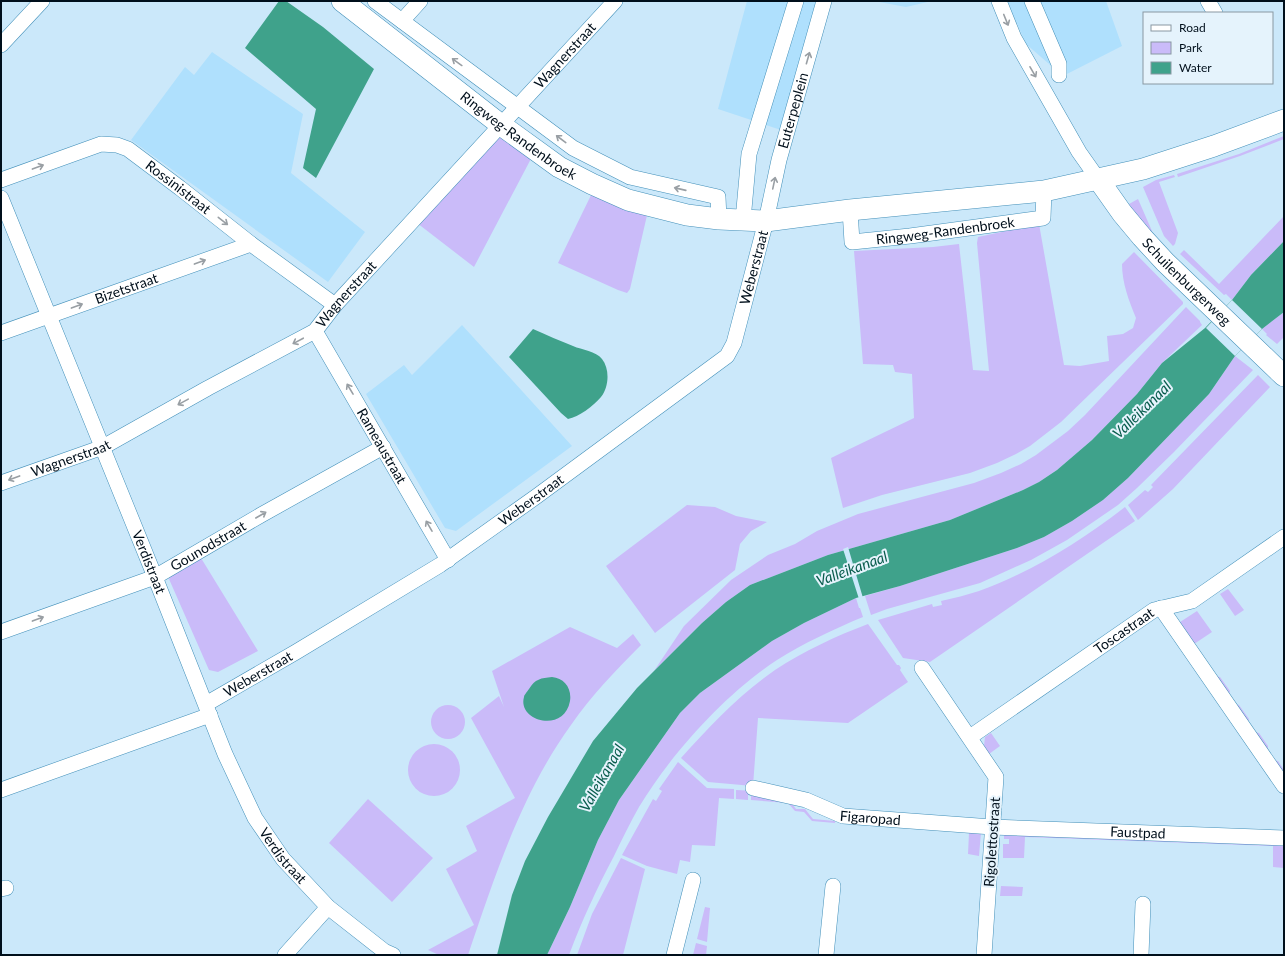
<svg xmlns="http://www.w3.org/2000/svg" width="1285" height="956" viewBox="0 0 1285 956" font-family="Lato,sans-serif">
<rect width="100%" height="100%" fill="#cbe8fa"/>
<!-- built -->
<path fill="#afe0fd" d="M747,1h72l-38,129 -63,-21z
M874,1h58l-26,6z
M1007,1h99l16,45 -59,30 -37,-32z
M212,52l91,62 -12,59 74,59 -37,50 -197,-142 54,-73 9,8z
M462,325l110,121 -116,85 -11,-3 -79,-134 38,-29 8,10z"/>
<!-- green -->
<path fill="#cabbf9" d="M498,133l36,20 -60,114 -57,-44z
M1284,136v3l-44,17 -62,21 -1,-3 62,-20z
M1174,175l1,2 -16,5 19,51 -3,11 -2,2 -9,-10 -21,-49 13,-7z
M594,189l54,22 -18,78 -3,4 -9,-3 -60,-27z
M1138,199l14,32v1l-20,-22 -3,-6z
M1284,216v25l-33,34 -19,25 -6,-6 -2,1 -44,-41 4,-4 35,34z
M1039,224l25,141 16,1 29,-5 -2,-25 16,-2 10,-6 3,-10c-7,-17 -14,-35 -14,-54l12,-12 49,50v2l-122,118 -31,24 -14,8 -19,9 -27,10 -88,22 -39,13 -12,-50 83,-40 -2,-44 -17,-2 -2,-7 -30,-1 -9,-113 79,-4 26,-3 14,126 16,1 -12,-128 1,-6z
M1186,307l14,14v1l2,3 -40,38 -25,31 -45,46 -35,30 -18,12 -16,8 -73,30 -122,35 -78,30 -24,17 -24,21 -48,48 30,-45 47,-46 37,-25 27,-11 22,-13 41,-17 116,-31 27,-10 20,-9 15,-9 32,-24 17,-16z
M1284,312v25l-7,7 -11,-9 1,-1 -5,-5z
M1235,356l18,14 -79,82 -37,36 -19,17 -51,35 -36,20 -51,23 -93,26 -16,6 -6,-19 35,-10 117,-38 27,-11 28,-16 31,-21 25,-22 81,-84z
M1258,375l12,12 -97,102 -35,31 -10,-15 17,-15 3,2 5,-5 -2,-2z
M687,505l28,2 21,9 31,6 -16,9 -11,13 -5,26 -80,63 -49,-67z
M1125,507l10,14 -205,141 -27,-4 -25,-38 54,-16 1,3 9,-2 -1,-4c13,-3 26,-6 38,-10 54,-20 101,-49 146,-84z
M201,558l57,93 -40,21 -9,-2 -40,-91 4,-7z
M1228,589l16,21 -9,6 -15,-22z
M856,598l3,10h1l3,9c-29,12 -59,26 -86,43 -52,34 -106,94 -138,147 -9,16 -17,32 -25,49 -17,32 -32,64 -45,99h-22l23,-48 28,-67 21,-40 61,-87 20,-20 72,-52 32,-18z
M1197,611l15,21 -18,12 22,32 4,1 10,14 -1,4 6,9 4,1 10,14 -1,4 7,9 4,1 9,13v4l6,10 4,1 6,9v4l-7,-11 -4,-1 -8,-11v-4l-9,-12 -3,-1 -7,-11v-4l-8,-12 -4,-1 -8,-11 1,-4 -9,-12 -3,-1 -38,-54z
M868,624l29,41h2l2,3 -1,2 8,12 -60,41 -90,-5 -5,68 -45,-4 -27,-24c29,-32 58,-63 94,-88 29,-19 61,-34 93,-46z
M570,627l47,21 16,-14 8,11c-25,25 -50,51 -70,80 -50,69 -76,151 -103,230h-29l-11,-5 46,-25 -28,-56 31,-18 -11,-25 49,-28 -44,-80 28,-22 5,11 -12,-36z
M431 722a17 17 0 1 1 34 0a17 17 0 1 1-34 0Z
M991,733l9,13 -11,8 -5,-8 1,-9z
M408 770a26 26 0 1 1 52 0a26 26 0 1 1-52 0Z
M678,762l29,26 27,1v10l-15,-1 -4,48 -23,-1 -2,17 -10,-2 -3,14 -30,-8 -25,-11 31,-56 3,2 6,-10 -3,-2z
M736,790l21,1 32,9 7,9h9l8,10 22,2v2l-23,-2 -8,-9 -9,-1 -7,-8 -37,-3v-5h-3v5l-12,-1z
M368,799l65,59 -41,44 -63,-59z
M964,831l17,1 -2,24 -11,-2 1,-21h-5z
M1004,834l280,10v24l-11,-1v-21l-248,-9 -1,21h-21v-14h6v-5h-5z
M621,858l24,11 -22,86h-46l15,-41z
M1001,886l22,1 -1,9h-22z
M705,907l5,1 -3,34 -10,-3z
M696,943l11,3 -1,9h-13z"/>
<!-- water -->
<path fill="#3fa28b" d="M279,1h7l37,26 51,42 -58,109 -13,-10 13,-59 -71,-61z
M1284,241v71l-22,17 -27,27 -26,38 -81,84 -25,22 -31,21 -28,16 -27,11 -117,38 -44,12 -52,25 -32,18 -72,52 -20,20 -61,87 -21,40 -28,67 -23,48h-50l15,-60 13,-34 23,-44 45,-76 44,-53 65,-65 24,-21 24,-17 78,-30 122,-35 73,-30 16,-8 18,-12 35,-30 45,-46 25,-31 43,-35 27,-28 19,-25z
M533,329c14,6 27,12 40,17 9,4 23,5 29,13 8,10 7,28 -1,38 -8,9 -22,20 -33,22l-7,-6 -52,-56z
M552,677c12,1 20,11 18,24 -6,33 -53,20 -46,-4 0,-2 3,-5 5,-8 6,-10 12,-11 23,-12z"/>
<!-- pier -->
<path fill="#cbe8fa" d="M1232,300l30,29 -27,27 -29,-28z
M848,547l15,51 -4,1 -16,-50z"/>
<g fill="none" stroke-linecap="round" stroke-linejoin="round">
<defs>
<g id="street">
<path d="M375,1l198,147 57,29 88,20 1,22"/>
<path d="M999,1l15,37 65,114 19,27"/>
<path d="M1032,1l27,63v11"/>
<path d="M1208,1l7,12"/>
<path d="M402,21l18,-20"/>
<path d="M1,45l41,-44"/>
<path id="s1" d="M1,180l100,-36 16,1 11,4 52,39 71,56 84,61"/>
<path id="s2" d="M1,198l154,379 70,177 30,64 28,41 45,48 56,44 9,4"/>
<path id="s3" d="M850,210l2,32 58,-6 133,-18 1,-27"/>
<path d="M743,220l6,-66 47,-153"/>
<path id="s4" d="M315,331l133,229"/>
<path id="s5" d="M1,333l250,-89"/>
<path id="s6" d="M1,483l102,-36 105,-59 107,-57 20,-26 280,-304"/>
<path d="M1161,608l123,178"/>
<path id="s7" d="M1,632l154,-55 106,-62 122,-68"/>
<path d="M922,668l74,109 -12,178"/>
<path id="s8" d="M206,704l90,-52 144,-87 97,-69 190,-140 7,-13 32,-122 13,-61 45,-159"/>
<path id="s9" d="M970,737l184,-127 38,-9 92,-64"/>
<path id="s10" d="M753,788l53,12 37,16 149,11 292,11"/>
<path d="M1,790l209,-75"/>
<path d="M1,889l5,-1"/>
<path d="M285,955l43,-48"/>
<path d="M674,955l19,-75"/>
<path d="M826,955l7,-69"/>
<path d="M1141,955l2,-51"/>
</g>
<g id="secondary">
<path id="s11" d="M342,1l159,124 58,42 33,17 36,16 59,15 32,4 47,2 84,-11 194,-19 99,-22 71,-23 70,-26"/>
<path id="s12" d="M1098,179l24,34 20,24 23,25 119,114"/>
</g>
</defs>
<!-- street casing -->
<use href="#street" stroke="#4390b9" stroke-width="16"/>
<!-- secondary casing -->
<use href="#secondary" stroke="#4390b9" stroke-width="22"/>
<!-- street -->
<use href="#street" stroke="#fff" stroke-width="15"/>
<!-- secondary -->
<use href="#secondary" stroke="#fff" stroke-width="21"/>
</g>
<!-- one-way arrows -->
<defs><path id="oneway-shaft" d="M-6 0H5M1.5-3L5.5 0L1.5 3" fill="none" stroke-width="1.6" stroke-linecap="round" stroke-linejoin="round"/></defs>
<g stroke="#999fa4">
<use href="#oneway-shaft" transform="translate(1006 20) rotate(68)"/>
<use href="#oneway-shaft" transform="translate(808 58) rotate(-74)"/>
<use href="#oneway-shaft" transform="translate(457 62) rotate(-144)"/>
<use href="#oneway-shaft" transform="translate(1033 72) rotate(60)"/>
<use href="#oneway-shaft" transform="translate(561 139) rotate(-143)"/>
<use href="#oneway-shaft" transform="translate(38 167) rotate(-20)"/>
<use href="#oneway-shaft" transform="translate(774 183) rotate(-78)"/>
<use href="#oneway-shaft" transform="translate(680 189) rotate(-167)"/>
<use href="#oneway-shaft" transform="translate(223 221) rotate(38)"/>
<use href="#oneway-shaft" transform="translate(200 262) rotate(-20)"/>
<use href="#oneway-shaft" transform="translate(77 306) rotate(-20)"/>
<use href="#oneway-shaft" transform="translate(298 341) rotate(152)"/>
<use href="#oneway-shaft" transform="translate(350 389) rotate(-121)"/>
<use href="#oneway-shaft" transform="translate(183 402) rotate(151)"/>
<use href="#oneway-shaft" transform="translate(14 478) rotate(160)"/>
<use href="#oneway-shaft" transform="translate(261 515) rotate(-30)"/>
<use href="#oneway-shaft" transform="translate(429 526) rotate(-120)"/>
<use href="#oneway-shaft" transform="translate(38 619) rotate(-20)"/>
</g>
<g text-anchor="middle" stroke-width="4" stroke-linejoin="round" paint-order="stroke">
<!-- street labels -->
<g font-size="14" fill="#000f1b" stroke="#e5f3fc">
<text dy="5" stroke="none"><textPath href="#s6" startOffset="722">Wagnerstraat</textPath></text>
<text dy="5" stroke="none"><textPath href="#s8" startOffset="882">Euterpeplein</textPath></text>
<text dy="5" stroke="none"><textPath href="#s11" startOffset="222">Ringweg-Randenbroek</textPath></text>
<text dy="5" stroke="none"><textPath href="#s1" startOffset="197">Rossinistraat</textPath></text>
<text dy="5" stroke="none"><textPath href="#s3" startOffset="126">Ringweg-Randenbroek</textPath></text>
<text dy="5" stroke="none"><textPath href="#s8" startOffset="720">Weberstraat</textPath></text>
<text dy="5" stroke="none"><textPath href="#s12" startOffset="136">Schuilenburgerweg</textPath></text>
<text dy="5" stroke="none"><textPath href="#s5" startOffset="133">Bizetstraat</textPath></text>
<text dy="5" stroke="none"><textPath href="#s6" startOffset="398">Wagnerstraat</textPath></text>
<text dy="5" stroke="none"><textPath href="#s4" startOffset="133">Rameaustraat</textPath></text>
<text dy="5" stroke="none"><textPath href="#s6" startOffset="74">Wagnerstraat</textPath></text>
<text dy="5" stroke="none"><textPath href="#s8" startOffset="384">Weberstraat</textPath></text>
<text dy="5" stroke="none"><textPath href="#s7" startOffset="225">Gounodstraat</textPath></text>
<text dy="5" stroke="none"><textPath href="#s2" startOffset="393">Verdistraat</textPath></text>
<text dy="5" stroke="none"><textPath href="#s9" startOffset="187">Toscastraat</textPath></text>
<text dy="5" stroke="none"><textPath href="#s8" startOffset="60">Weberstraat</textPath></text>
<text dy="5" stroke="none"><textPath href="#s10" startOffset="122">Figaropad</textPath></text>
<text dy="5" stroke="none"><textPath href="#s10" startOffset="390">Faustpad</textPath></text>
<text transform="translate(992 842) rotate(-86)" y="5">Rigolettostraat</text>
<text dy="5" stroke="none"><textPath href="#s2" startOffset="717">Verdistraat</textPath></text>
</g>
<!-- water labels -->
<g font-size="15" font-style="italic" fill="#095d4d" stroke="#e5f3fc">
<text transform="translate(1142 410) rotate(-44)" y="5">Valleikanaal</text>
<text transform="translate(852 569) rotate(-20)" y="5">Valleikanaal</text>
<text transform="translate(602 778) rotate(-60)" y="5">Valleikanaal</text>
</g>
</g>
<!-- border -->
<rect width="1285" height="956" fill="none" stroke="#000f1b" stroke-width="4"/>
<!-- legend -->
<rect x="1143" y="12" width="130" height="72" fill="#e5f3fc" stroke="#8998a2"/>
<rect x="1151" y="25" width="20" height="6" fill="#ffffff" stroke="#8998a2"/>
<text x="1179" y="32" font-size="12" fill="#000f1b">Road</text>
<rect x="1151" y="42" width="20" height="12" fill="#cabbf9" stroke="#8998a2"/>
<text x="1179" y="52" font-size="12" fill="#000f1b">Park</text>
<rect x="1151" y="62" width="20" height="12" fill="#3fa28b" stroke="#8998a2"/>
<text x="1179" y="72" font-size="12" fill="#000f1b">Water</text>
</svg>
